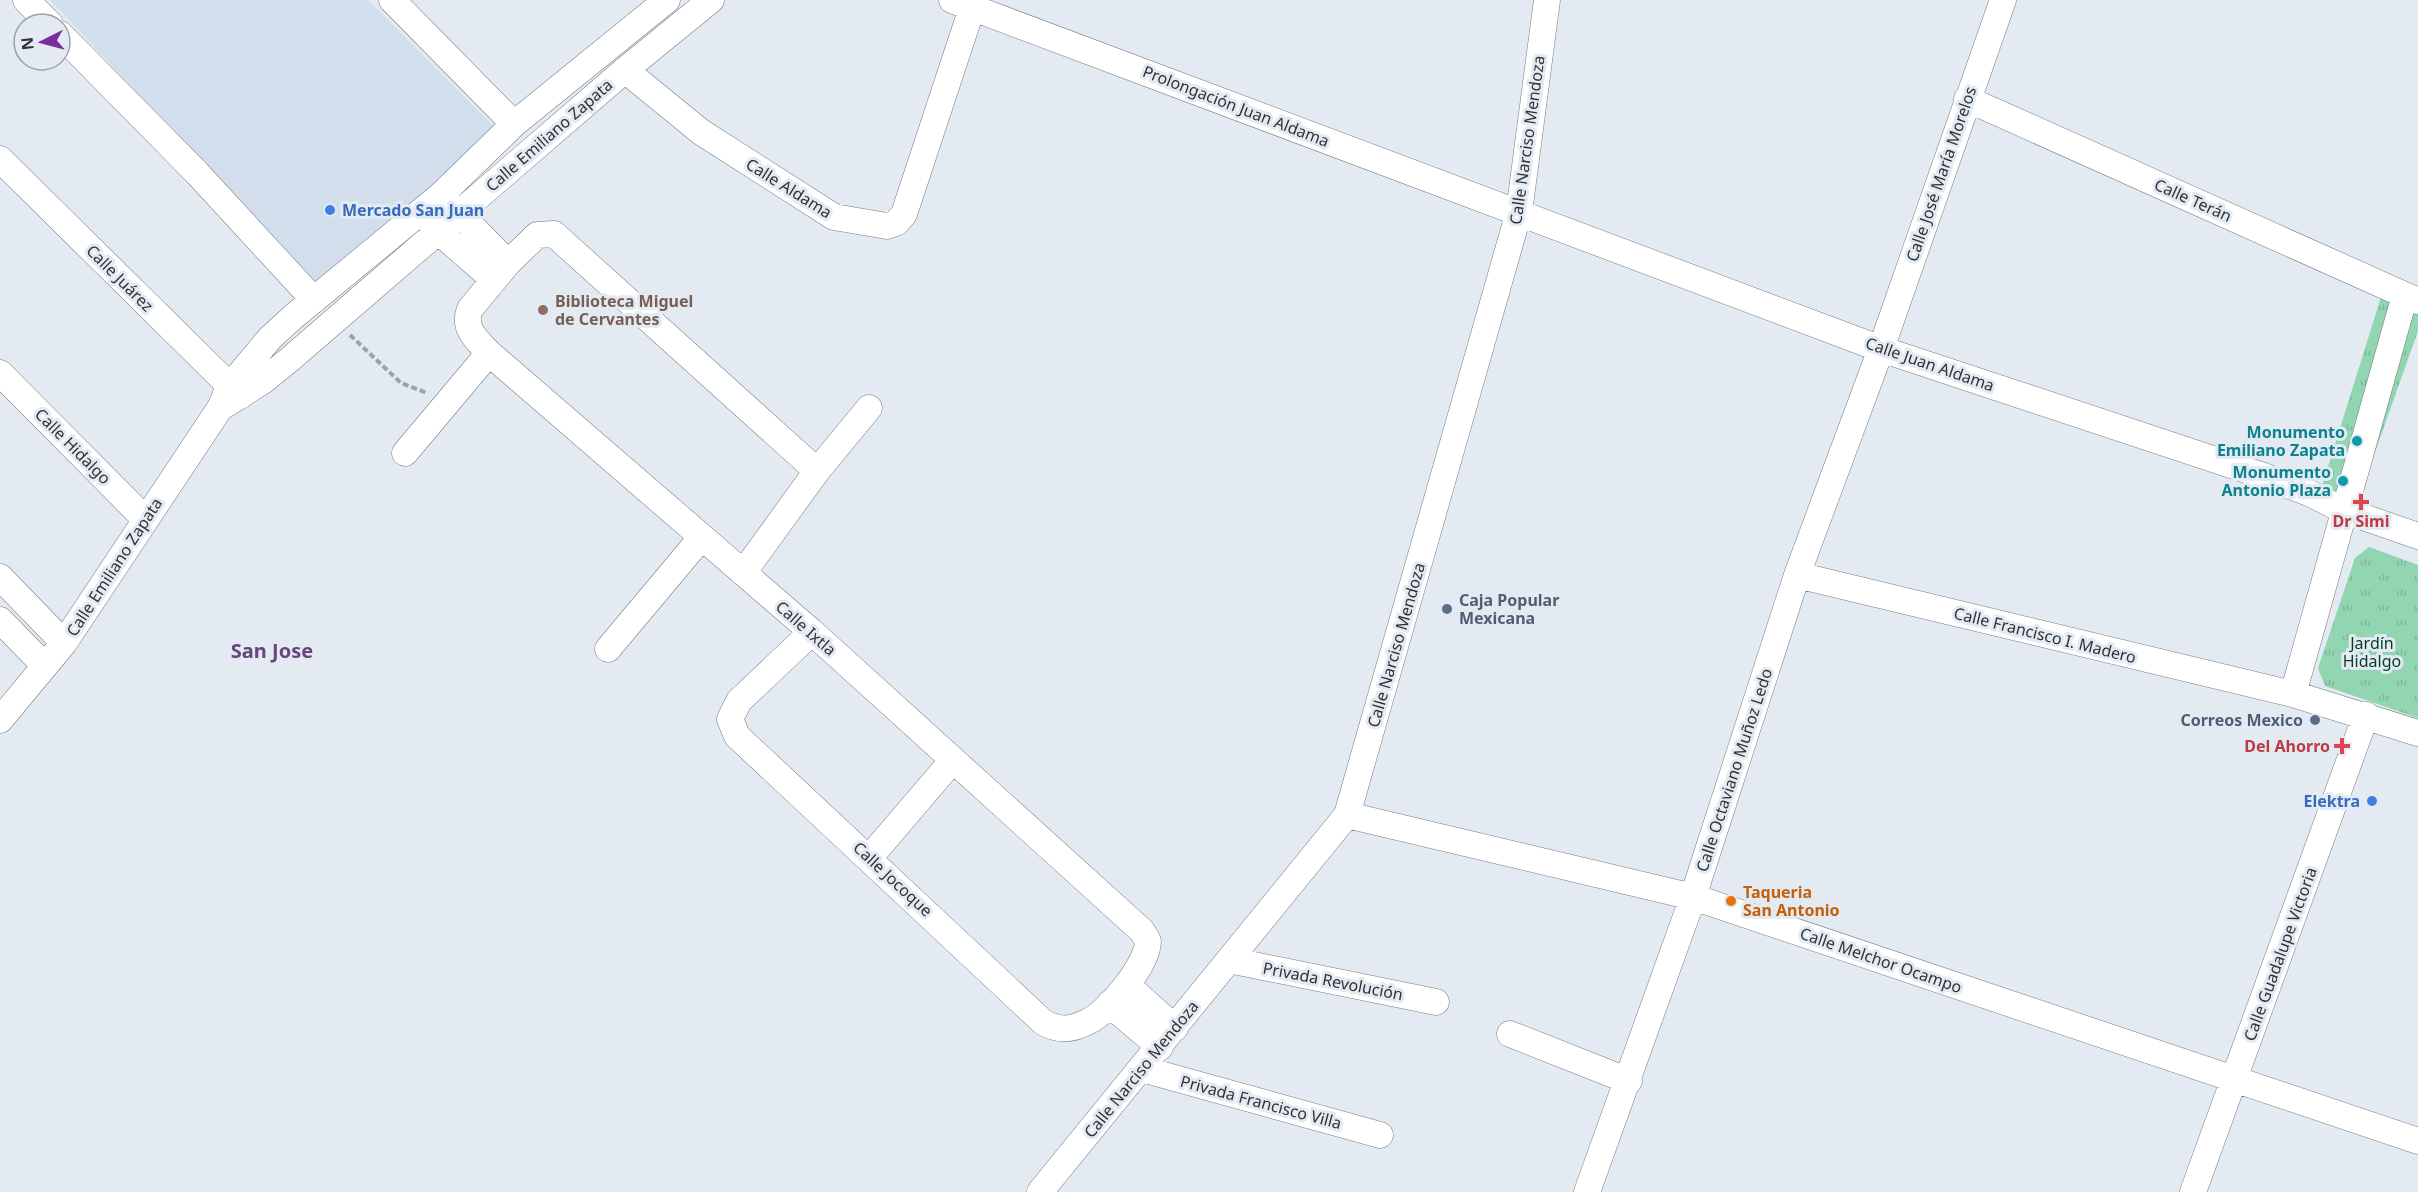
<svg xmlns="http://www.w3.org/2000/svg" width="2418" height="1192" viewBox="0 0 2418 1192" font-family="'Noto Sans',sans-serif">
<defs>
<pattern id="grass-tufts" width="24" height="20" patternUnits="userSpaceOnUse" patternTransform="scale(1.5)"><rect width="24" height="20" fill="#92d5b1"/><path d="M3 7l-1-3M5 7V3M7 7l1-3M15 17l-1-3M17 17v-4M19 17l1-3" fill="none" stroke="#7eb799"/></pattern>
</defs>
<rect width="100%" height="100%" fill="#e3eaf2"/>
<!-- built -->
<path fill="#d3deed" d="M50,0h318l132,133 -179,154z"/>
<!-- grass -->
<path fill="url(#grass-tufts)" d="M2381,297l37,17v17l-61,172 -36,-14z
M2369,547l49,18v153l-93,-32 -7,-18 37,-110z"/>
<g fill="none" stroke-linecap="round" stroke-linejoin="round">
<defs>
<path id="minor" d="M26,0l24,24
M392,0l122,124
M952,0l929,349 380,126 48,18 34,17 75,26
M60,34l137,139 117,127
M625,70l76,62 133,85 53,9 9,-3 8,-9 68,-206
M1967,99l451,202
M0,159l240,237
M447,201l61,62
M428,220l11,12 54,47
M0,373l145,146
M220,408l43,-27 26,-21 336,-290 86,-70
M405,453l84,-100
M743,573l74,-102 52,-63
M1797,575l496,119 125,39
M0,577l64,66
M0,620l45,46
M812,632l-73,69 -9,18 7,17 306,286c15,9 29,8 44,0 21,-9 61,-58 61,-81l-6,-10 -330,-299 -323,-279c-12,-13 -27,-25 -19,-44l38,-46 29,-28 17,-1 263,237
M608,649l93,-111
M2293,694l112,-399
M0,720l64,-77 156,-235 9,-21 41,-49 23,-21 148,-122 73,-71 153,-124
M1347,815l346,82 725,244
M870,857l82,-96
M1229,960l207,42
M1127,985l48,43
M1109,1004l51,43
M1510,1034l119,47
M1142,1069l238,66
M1040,1192l307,-377 172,-603 28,-212
M1587,1192l106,-295 104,-322 84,-226 122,-349
M2193,1192l173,-477"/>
</defs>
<!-- minor casing -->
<use href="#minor" stroke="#767c83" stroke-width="27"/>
<!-- path -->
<path stroke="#9ca2a8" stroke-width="4" stroke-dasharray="6 3" stroke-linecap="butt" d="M350,335l51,48 26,10"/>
<!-- minor -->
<use href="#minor" stroke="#fff" stroke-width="26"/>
</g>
<!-- markers -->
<g fill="#3f7fe0" stroke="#e3eaf2" stroke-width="2">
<circle cx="330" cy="210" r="6"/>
<circle cx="2372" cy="801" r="6"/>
</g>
<circle fill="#8d6e63" stroke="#e3eaf2" stroke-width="2" cx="543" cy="310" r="6"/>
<g fill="#0f9aa8" stroke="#e3eaf2" stroke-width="2">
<circle cx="2357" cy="441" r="6"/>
<circle cx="2343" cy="481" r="6"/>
</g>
<g fill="#e0444e" stroke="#e3eaf2" stroke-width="2">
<path d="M2358 493h6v6h6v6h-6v6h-6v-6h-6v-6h6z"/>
<path d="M2339 737h6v6h6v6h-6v6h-6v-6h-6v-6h6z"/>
</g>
<g fill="#5c6f8a" stroke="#e3eaf2" stroke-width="2">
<circle cx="1447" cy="609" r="6"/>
<circle cx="2315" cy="720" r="6"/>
</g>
<circle fill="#e8710a" stroke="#e3eaf2" stroke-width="2" cx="1731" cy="901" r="6"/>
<g text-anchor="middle" stroke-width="6" stroke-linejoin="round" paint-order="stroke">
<!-- street labels -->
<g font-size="16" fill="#303336" stroke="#e3eaf2">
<text transform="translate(1236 106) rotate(21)" y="6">Prolongación Juan Aldama</text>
<text transform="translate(549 135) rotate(-41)" y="6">Calle Emiliano Zapata</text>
<text transform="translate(1527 140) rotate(-82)" y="6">Calle Narciso Mendoza</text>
<text transform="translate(1941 174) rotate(-71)" y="6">Calle José María Morelos</text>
<text transform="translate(789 188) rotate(32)" y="6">Calle Aldama</text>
<text transform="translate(2193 200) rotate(24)" y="6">Calle Terán</text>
<text transform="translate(120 278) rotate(45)" y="6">Calle Juárez</text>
<text transform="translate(1930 364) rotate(19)" y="6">Calle Juan Aldama</text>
<text transform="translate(73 446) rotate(45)" y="6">Calle Hidalgo</text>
<text transform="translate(114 567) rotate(-57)" y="6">Calle Emiliano Zapata</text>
<text transform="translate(806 628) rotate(41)" y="6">Calle Ixtla</text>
<text transform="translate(2045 635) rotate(14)" y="6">Calle Francisco I. Madero</text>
<text transform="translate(1396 645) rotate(-74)" y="6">Calle Narciso Mendoza</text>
<text transform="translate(1734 770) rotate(-72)" y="6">Calle Octaviano Muñoz Ledo</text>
<text transform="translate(893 879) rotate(43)" y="6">Calle Jocoque</text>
<text transform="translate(2280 954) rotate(-70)" y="6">Calle Guadalupe Victoria</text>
<text transform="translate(1881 960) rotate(19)" y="6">Calle Melchor Ocampo</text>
<text transform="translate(1333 981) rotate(11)" y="6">Privada Revolución</text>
<text transform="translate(1141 1069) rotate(-51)" y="6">Calle Narciso Mendoza</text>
<text transform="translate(1261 1102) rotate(15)" y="6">Privada Francisco Villa</text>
</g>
<!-- shop labels -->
<g font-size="16" font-weight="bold" fill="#366cbe" stroke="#e3eaf2" text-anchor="start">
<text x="342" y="216">Mercado San Juan</text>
<text x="2360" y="807" text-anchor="end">Elektra</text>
</g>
<!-- education labels -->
<g font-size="16" font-weight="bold" fill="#785e54" stroke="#e3eaf2" text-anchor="start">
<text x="555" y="307">Biblioteca Miguel<tspan x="555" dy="18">de Cervantes</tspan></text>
</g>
<!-- culture labels -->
<g font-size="16" font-weight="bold" fill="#0d838f" stroke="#e3eaf2" text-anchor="end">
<text x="2345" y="438">Monumento<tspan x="2345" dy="18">Emiliano Zapata</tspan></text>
<text x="2331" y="478">Monumento<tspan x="2331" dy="18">Antonio Plaza</tspan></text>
</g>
<!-- health labels -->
<g font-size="16" font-weight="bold" fill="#be3a42" stroke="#e3eaf2">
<text x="2361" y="527">Dr Simi</text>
<text x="2330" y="752" text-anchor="end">Del Ahorro</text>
</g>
<!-- service labels -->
<g font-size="16" font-weight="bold" fill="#4e5e75" stroke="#e3eaf2" text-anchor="start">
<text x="1459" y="606">Caja Popular<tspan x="1459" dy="18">Mexicana</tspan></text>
<text x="2303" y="726" text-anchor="end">Correos Mexico</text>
</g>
<!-- park labels -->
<g font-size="16" fill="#043d26" stroke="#e3eaf2">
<text x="2372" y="649">Jardín<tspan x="2372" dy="18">Hidalgo</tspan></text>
</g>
<!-- food labels -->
<g font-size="16" font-weight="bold" fill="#c56008" stroke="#e3eaf2" text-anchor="start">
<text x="1743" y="898">Taqueria<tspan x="1743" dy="18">San Antonio</tspan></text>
</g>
<!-- quarter labels -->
<g font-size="20" font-weight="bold" fill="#69447e" stroke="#e3eaf2">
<text x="272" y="658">San Jose</text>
</g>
</g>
<!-- north arrow -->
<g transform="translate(42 42) rotate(264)"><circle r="28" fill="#e3eaf2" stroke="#9ba1a7" stroke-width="1.5"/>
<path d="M0-4.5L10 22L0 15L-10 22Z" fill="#792d9f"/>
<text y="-9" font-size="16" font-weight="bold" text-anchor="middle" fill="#303336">N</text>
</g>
</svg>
